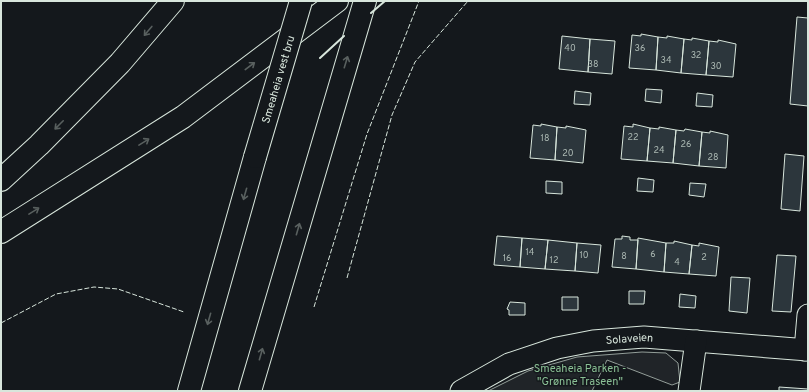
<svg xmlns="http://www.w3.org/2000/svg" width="809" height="392" viewBox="0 0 809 392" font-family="Overpass,sans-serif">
<rect width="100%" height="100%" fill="#14181c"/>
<!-- green -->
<path fill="#202428" stroke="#939e99" d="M642,352l24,1 12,10 2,19 -8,3 -65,-25 -15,31h-104l40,-20 49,-14z"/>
<!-- building -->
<path fill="#2c363c" stroke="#d8e6dc" d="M797,17l11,1v88l-18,-2z
M641,34l17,3 -2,33 -27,-2 3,-33 9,1z
M562,36l28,3 -2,33 -29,-3z
M667,36l17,3 -3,34 -25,-3 2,-33 9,1z
M692,38l17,3 -3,34 -25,-2 3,-34 8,1z
M590,39l25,2 -3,33 -24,-2z
M718,40l18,4 -3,33 -27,-2 3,-34 9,1z
M646,89l16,1 -1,13 -16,-2z
M575,91l16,2 -1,12 -16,-1z
M697,93l16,2 -1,12 -16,-1z
M541,124l16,3 -2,33 -25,-2 3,-33 8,1z
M633,124l17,4 -3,33 -26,-2 3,-33 9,1z
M566,126l20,4 -3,33 -28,-3 2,-33 9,1z
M659,127l17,3 -3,33 -26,-2 3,-33 9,1z
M685,129l17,3 -3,34 -26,-3 3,-33 8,1z
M710,131l18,4 -2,33 -27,-2 3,-34 8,1z
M785,154l19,2 -4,55 -19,-2z
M638,178l16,2 -1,12 -16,-1z
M546,181l16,1v12l-16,-1z
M690,183l16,1 -2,13 -15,-2z
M497,236l25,2 -2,29 -26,-2z
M622,236l8,1v3h8l-2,29 -24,-2 3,-28h7z
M522,238l26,2 -3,29 -25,-2z
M638,238l28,5 -2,29 -28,-3z
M548,240l29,3 -2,28 -30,-2z
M674,241l18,4 -3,29 -25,-2 2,-29h8z
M577,243l24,2 -3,28 -23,-2z
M699,243l20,4 -3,29 -27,-2 3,-29 7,1z
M777,255l19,1 -5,56 -19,-1z
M731,277l19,1 -3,35 -18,-2z
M629,291h16l-1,13h-15z
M680,294l16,2 -1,12 -16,-1z
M562,297h16v13h-16z
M510,302l15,1v12h-16v-5l-2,-1z
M779,387l29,2v2h-29z"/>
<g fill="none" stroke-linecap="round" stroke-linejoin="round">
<defs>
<g id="street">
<path d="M805,350l3,-35"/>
<path id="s1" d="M461,391l48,-27 48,-16 36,-7 51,-4 164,13"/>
<path d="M689,391l7,-50"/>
</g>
<path id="highway" d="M1,180l38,-35 81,-82 53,-62
M1,232l182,-115 154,-116
M189,391l66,-234
M250,391l115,-390"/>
</defs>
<!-- street casing -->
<use href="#street" stroke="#d8e6dc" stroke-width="23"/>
<!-- highway casing -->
<use href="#highway" stroke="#d8e6dc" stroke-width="24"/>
<!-- street -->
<use href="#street" stroke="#14181c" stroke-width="21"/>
<!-- highway -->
<use href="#highway" stroke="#14181c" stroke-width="22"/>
<defs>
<g id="highway-bridge">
<path id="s2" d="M255,157l46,-156"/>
</g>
</defs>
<!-- highway-bridge casing -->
<use href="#highway-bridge" stroke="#d8e6dc" stroke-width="24" stroke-linecap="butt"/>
<!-- highway-bridge -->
<use href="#highway-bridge" stroke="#14181c" stroke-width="22"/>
<!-- fence -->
<path stroke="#d8e6dc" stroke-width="1" stroke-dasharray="5 2" stroke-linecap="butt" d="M347,278l45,-163 23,-53 53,-61
M314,307l53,-173 52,-133
M1,323l55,-29 38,-7 24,2 66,23"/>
<!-- wall -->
<path stroke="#d8e6dc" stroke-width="2" d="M371,13l14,-12
M320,58l24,-22"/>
</g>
<!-- one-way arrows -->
<defs><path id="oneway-shaft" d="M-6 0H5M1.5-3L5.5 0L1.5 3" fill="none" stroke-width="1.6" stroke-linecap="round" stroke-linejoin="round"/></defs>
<g stroke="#59605f">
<use href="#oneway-shaft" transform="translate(148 31) rotate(130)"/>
<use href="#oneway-shaft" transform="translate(346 62) rotate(-73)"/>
<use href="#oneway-shaft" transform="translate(250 66) rotate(-37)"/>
<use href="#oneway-shaft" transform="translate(59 125) rotate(135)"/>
<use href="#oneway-shaft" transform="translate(144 142) rotate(-32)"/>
<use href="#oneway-shaft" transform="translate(245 194) rotate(106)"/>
<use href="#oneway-shaft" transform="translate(34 211) rotate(-32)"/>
<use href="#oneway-shaft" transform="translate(298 229) rotate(-74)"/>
<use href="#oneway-shaft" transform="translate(209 319) rotate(106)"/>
<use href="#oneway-shaft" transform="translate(261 354) rotate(-74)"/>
</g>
<g text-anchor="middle" stroke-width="3" stroke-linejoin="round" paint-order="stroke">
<!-- number labels -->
<g font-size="9" fill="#adbab4">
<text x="570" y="51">40</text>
<text x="640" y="51">36</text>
<text x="696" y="58">32</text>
<text x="666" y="63">34</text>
<text x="593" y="67">38</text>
<text x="716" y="69">30</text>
<text x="633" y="140">22</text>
<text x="545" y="141">18</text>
<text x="686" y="147">26</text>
<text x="659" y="153">24</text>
<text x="568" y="156">20</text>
<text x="713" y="160">28</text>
<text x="530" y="255">14</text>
<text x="653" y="257">6</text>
<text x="584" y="258">10</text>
<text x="624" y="259">8</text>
<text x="704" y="260">2</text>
<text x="507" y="261">16</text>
<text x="554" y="263">12</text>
<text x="677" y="265">4</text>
</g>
<!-- street labels -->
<g font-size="11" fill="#d8e6dc" stroke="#14181c">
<text dy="4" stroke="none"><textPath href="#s2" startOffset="81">Smeaheia vest bru</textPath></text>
<text dy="4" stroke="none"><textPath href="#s1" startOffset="179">Solaveien</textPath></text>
</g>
<!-- park labels -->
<g font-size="11" fill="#8ac095" stroke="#14181c">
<text x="580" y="372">Smeaheia Parken -<tspan x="580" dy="13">"Grønne Traseen"</tspan></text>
</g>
</g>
<!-- border -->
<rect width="809" height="392" fill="none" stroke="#d8e6dc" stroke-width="4"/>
</svg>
